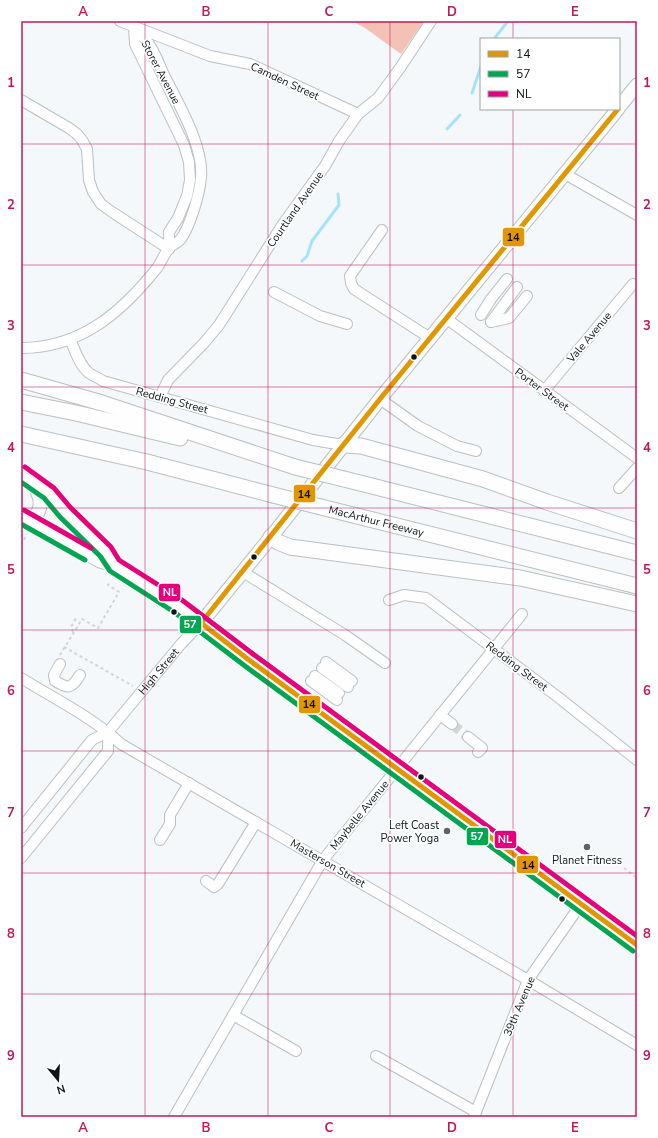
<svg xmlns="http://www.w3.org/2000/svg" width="658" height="1138" viewBox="0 0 658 1138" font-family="'Nunito Sans',sans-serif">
<rect width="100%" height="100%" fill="#f5f8fa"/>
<!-- forest -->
<path fill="#f4c1b5" d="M352,21h72l-23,33 -36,-26z"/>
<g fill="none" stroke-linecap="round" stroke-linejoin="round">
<!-- stream -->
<path stroke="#a5e2fc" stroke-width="3" d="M494,39l14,-18
M472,93l9,-27
M447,129l13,-14
M302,261l5,-5 5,-15 27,-36 -1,-11"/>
<!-- minor-tunnel -->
<path stroke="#d2d6d8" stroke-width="10" stroke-dasharray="10 5" stroke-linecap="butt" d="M452,724l16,13"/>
<defs>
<g id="minor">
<path d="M120,21l90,35 40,8 108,50"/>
<path d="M134,27l1,17 49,101 5,17 1,18 -3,16 -9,22 -9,14v17"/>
<path d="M21,100l48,28 8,6 5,6 5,9 2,31 4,12 8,12 11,8 57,37"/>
<path d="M565,174l72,41"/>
<path d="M382,230l-32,46 1,7 3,6 76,49"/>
<path d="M274,292l46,24 27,8"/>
<path d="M481,315l10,-16 16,-20"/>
<path d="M447,319l190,139"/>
<path d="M491,322l18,-4 18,-22"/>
<path d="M491,322l26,-35"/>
<path d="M70,339c5,11 9,26 19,34 4,3 10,5 14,8l210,59 30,5"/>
<path d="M21,348c60,0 101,-36 136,-80 4,-6 7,-13 11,-19 3,-4 8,-5 12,-9 10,-12 20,-48 21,-63 3,-31 -24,-76 -38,-104 -5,-11 -9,-24 -17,-33 -3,-4 -8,-9 -12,-13"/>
<path d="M544,391l89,-107"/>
<path d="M160,397l8,-17 36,-37 15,-18 64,-101 42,-58 14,-25 19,-27 20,-16 22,-30 31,-47"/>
<path d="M380,399l38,27 39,20 19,5"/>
<path d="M619,488l18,-20"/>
<path d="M243,572l102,63 40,28"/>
<path d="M389,600l15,-5 22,3 132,99 79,63"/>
<path d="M326,662l26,19"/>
<path d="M60,664l-6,11 1,6c14,8 16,8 25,-6"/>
<path d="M322,668l26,19"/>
<path d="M315,676l24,17"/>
<path d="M21,678c34,21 71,39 100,66l407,236 109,65"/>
<path d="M311,681l26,19"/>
<path d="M440,715l12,9"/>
<path d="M468,737l14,11 -4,4"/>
<path id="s1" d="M21,828l71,-88 16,-8 73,-88 20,-21"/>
<path d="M160,840l10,-16v-9l19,-32"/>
<path d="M21,858l87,-107v-19"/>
<path d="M206,881l8,6 4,-3 38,-62"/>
<path d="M233,1015l63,36"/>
<path d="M376,1056l100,56"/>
<path d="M174,1117l149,-257 199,-246"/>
<path d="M474,1117l54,-137 53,-76"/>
</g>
<path id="major" d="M619,107l18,-22
M21,473l28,20 16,19 41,40 8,13
M21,516l79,45 14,4 64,41 71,54 388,285
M31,522c13,-14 11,-23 2,-39
M201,623l70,-86 109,-138 238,-290"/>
<g id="highway">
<path d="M21,380l81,23 193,64"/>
<path d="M21,402l55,11 104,25"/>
<path d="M21,434l126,28 126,33"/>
<path d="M343,445l18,1 122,33 64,23 90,29"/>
<path d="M344,479l293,74"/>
<path id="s2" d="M321,507l316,79"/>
<path d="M271,537l7,5 12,5 230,31 117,26"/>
</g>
</defs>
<!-- minor casing -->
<use href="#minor" stroke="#babfc1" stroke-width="12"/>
<!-- major casing -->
<use href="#major" stroke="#babfc1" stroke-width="15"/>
<!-- highway casing -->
<use href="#highway" stroke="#babfc1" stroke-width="17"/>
<!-- path -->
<path stroke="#d3d4d5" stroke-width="2" stroke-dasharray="3 3" stroke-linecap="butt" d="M21,545l6,-11
M73,632l-2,-5 5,-9
M64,647l69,39
M60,655l22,-36 16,9 21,-36 -11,-7 2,-3
M624,868l13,10"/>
<!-- minor -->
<use href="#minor" stroke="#fefefe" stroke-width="10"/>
<!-- major -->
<use href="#major" stroke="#fefefe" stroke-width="13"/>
<!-- highway -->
<use href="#highway" stroke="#fefefe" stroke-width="15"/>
<defs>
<path id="highway-bridge" d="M295,467l49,12
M273,495l48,12"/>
</defs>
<!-- highway-bridge casing -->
<use href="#highway-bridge" stroke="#babfc1" stroke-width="17" stroke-linecap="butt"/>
<!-- highway-bridge -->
<use href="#highway-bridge" stroke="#fefefe" stroke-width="15"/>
<defs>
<path id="bus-1" d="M201,623l179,-224 238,-290
M201,623l48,37 388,285"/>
<path id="bus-2" d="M21,482l23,16 16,19 40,39 10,15 64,41 71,54 388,285
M21,524l64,36"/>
<path id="bus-3" d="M25,467l29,21 16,19 41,40 8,13 63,40 71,54 384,282
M24,510l67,38"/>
</defs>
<!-- bus-1 casing -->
<use href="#bus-1" stroke="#fff" stroke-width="8"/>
<!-- bus-2 casing -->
<use href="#bus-2" stroke="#fff" stroke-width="8"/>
<!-- bus-3 casing -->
<use href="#bus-3" stroke="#fff" stroke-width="8"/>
<!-- bus-1 -->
<use href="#bus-1" stroke="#e09702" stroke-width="5"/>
<!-- bus-2 -->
<use href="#bus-2" stroke="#00a651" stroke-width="5"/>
<!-- bus-3 -->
<use href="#bus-3" stroke="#e5007d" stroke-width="5"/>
</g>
<!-- grid -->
<path fill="none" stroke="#c2185b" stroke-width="1" stroke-opacity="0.55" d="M145,21v1096M268,21v1096M390,21v1096M513,21v18M513,109v1008M21,144h616M21,265h616M21,387h616M21,508h616M21,630h616M21,751h616M21,873h616M21,994h616"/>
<!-- markers -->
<g fill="#0d1417" stroke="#fff" stroke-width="1.5">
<circle cx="414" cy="357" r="3.5"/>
<circle cx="254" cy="557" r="3.5"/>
<circle cx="174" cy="612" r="3.5"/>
<circle cx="421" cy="777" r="3.5"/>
<circle cx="562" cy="899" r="3.5"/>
</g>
<g fill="#5e6466" stroke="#fff" stroke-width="1.5">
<circle cx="447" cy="831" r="4"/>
<circle cx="587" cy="847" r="4"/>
</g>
<g text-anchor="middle" stroke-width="3.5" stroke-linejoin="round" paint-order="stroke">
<!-- street labels -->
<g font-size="11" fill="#0d1417" stroke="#fff">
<text transform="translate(161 72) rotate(62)" y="4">Storer Avenue</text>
<text transform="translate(285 81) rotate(25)" y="4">Camden Street</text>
<text transform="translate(295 209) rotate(-55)" y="4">Courtland Avenue</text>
<text transform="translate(589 337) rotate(-50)" y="4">Vale Avenue</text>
<text transform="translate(542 389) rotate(36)" y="4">Porter Street</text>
<text transform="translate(172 400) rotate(15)" y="4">Redding Street</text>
<text dy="4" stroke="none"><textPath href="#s2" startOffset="57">MacArthur Freeway</textPath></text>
<text transform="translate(517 666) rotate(37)" y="4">Redding Street</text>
<text dy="4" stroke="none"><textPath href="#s1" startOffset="210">High Street</textPath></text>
<text transform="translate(359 815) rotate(-51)" y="4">Maybelle Avenue</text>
<text transform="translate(328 863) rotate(30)" y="4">Masterson Street</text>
<text transform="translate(519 1006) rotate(-67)" y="4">39th Avenue</text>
</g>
<!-- poi labels -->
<g font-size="11" fill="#0d1417" stroke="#fff" text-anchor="end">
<text x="439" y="829">Left Coast<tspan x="439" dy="13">Power Yoga</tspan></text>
<text x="587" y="864" text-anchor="middle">Planet Fitness</text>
</g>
</g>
<g stroke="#fff" stroke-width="1.5">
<rect x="502" y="227" width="23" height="20" rx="4" fill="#e09702"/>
<rect x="293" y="484" width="23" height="19" rx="4" fill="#e09702"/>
<rect x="158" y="583" width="23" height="19" rx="4" fill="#e5007d"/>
<rect x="179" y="615" width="23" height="19" rx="4" fill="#00a651"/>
<rect x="298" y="695" width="23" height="19" rx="4" fill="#e09702"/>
<rect x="466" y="827" width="23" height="19" rx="4" fill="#00a651"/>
<rect x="494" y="830" width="23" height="19" rx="4" fill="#e5007d"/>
<rect x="516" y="855" width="23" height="19" rx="4" fill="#e09702"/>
</g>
<g font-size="11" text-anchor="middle" font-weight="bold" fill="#fff">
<text x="170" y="596">NL</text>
<text x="190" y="628">57</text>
<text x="477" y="840">57</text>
<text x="505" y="843">NL</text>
</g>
<g font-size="11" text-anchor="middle" font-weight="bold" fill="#111">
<text x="513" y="241">14</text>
<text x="304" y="498">14</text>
<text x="309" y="708">14</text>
<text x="528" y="869">14</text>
</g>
<!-- border -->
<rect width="658" height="1138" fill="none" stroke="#ffffff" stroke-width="44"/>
<!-- legend -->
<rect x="480" y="38" width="140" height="72" fill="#ffffff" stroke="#9ea1a2"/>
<rect x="488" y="51" width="20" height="6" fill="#e09702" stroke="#9ea1a2"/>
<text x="516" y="58" font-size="12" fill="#0d1417">14</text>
<rect x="488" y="71" width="20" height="6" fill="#00a651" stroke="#9ea1a2"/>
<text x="516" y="78" font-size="12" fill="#0d1417">57</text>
<rect x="488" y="91" width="20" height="6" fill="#e5007d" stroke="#9ea1a2"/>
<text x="516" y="98" font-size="12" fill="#0d1417">NL</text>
<!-- north arrow -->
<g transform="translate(58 1080) rotate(162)" stroke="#ffffff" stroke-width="3" paint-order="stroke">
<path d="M0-3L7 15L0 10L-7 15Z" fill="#0d1417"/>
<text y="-6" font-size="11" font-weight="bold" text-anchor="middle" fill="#0d1417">N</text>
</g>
<rect x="22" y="22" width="614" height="1094" fill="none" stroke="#c2185b" stroke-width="1.5"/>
<g font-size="13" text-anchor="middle" font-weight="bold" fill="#c2185b">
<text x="83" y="16">A</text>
<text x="206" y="16">B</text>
<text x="329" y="16">C</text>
<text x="452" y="16">D</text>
<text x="575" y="16">E</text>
<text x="11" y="87">1</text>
<text x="647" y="87">1</text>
<text x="11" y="209">2</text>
<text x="647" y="209">2</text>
<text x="11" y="330">3</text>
<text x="647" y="330">3</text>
<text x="11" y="452">4</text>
<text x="647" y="452">4</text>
<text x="11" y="574">5</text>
<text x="647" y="574">5</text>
<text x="11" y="695">6</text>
<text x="647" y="695">6</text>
<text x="11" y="817">7</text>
<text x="647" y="817">7</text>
<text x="11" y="938">8</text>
<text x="647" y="938">8</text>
<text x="11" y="1060">9</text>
<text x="647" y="1060">9</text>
<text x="83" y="1132">A</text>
<text x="206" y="1132">B</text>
<text x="329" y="1132">C</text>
<text x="452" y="1132">D</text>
<text x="575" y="1132">E</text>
</g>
</svg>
